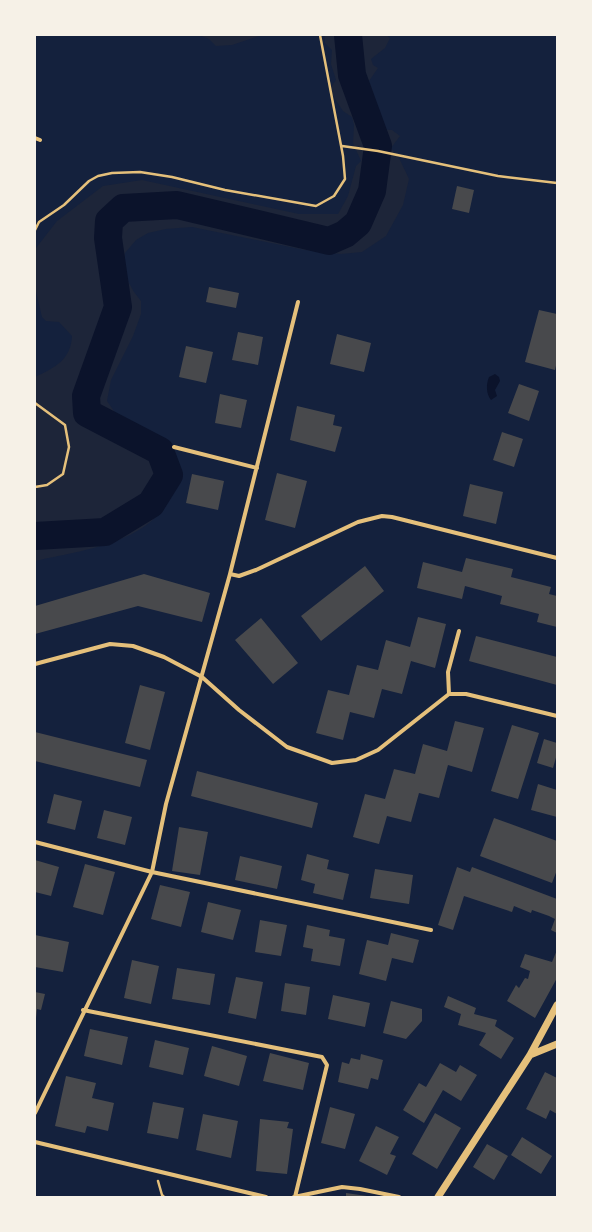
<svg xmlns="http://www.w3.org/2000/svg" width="592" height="1232" viewBox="0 0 592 1232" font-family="Jost,sans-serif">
<rect width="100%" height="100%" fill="#14213d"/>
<!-- green -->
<path fill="#1d2539" d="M199,35h63l-30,10 -16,1 -7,-7z
M325,35h61l4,3 -5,10 -14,11 2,6 5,3 -9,13 4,11 -2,13 9,7 -4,17 16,1 8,6 -9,12 9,12 9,19 -6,26 -17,31 -24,16 -21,2 -36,-4 -113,-23 -26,2 -18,4 -12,7 -11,13 -2,11 -3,3 14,25 7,9v13l-8,22 -22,44 -4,21c3,4 6,9 9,13 14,17 38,24 51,43 4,7 4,19 3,27 -2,57 -92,67 -135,77v-184c19,-9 36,-17 37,-41l-13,-14 -13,-1 -4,-4 -6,-25v-44l21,-27 46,-35 39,-6 157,34h39l10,-18 8,-30 5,-5 -8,-18 1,-18 -2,-8 -9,-6 -14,-21 7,-10 -5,-16 1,-14 -7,-7z"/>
<!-- water -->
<path fill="#0b132b" d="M495,374l4,3 1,4 -5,9 2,6 -6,4c-5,-6 -5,-16 -2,-23z"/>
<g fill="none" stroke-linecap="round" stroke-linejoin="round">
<!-- river -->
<path stroke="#0b132b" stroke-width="28" d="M35,536l70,-4 46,-28 18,-29 -9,-24 -73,-38 -1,-17 32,-89 -10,-69 1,-17 14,-13 54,-3 152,36 16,-7 13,-11 14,-32 6,-45 -26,-71 -4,-40"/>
</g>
<!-- building -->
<path fill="#48494c" d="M457,186l17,4 -5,23 -17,-4z
M209,287l30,6 -3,15 -30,-6z
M539,310l18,4v47l-2,9 -30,-8z
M238,332l25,5 -5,28 -26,-5z
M337,334l34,9 -7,29 -34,-8z
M186,346l27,6 -7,31 -27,-6z
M519,384l20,7 -10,30 -21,-8z
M220,394l27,6 -6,28 -26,-5z
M297,406l38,9 -2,10 9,2 -7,25 -45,-12z
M502,432l21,7 -9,28 -21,-7z
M277,473l30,8 -12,47 -30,-8z
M192,474l32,7 -6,29 -32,-7z
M470,484l33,8 -7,32 -33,-8z
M466,558l47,11 -2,8 40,10 -2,7 8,2v31l-20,-5 2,-8 -39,-10 2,-8 -37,-10 -3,13 -45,-11 6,-26 39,10z
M365,566l19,25 -63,50 -20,-25z
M144,574l66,19 -8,29 -64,-16 -103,28v-28z
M418,617l28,7 -11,44 -24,-7 -9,33 -20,-5 -8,29 -24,-6 -7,28 -27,-7 12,-43 21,5 8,-30 21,5 8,-30 24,7z
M261,618l37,45 -25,21 -38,-44z
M476,636l81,21v28l-88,-24z
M140,685l25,7 -15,58 -25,-7z
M455,721l29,7 -12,44 -24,-7 -9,33 -20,-5 -8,29 -24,-6 -8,28 -26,-7 12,-43 20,5 9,-30 21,5 8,-30 24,7z
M512,725l27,8 -21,66 -27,-8z
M35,732l112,28 -7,27 -105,-26z
M544,739l13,4v11l-4,14 -16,-5z
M197,771l121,32 -6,25 -121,-32z
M538,784l19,6v27l-26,-7z
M54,794l28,7 -7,29 -28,-7z
M104,810l28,7 -7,28 -28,-7z
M494,818l63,23v29l-5,13 -72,-27z
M179,827l29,5 -8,43 -28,-4z
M307,854l22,6 -2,9 22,5 -6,26 -30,-7 2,-9 -14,-4z
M240,856l42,10 -5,23 -42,-9z
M35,860l24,7 -8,29 -16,-4z
M85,864l30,8 -12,43 -30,-8z
M457,867l13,5 2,-5 85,32v34l-6,-3 4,-11 -6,-3 -17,-6 -1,3 -17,-7 -2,6 -48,-16 -11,34 -15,-5z
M375,869l38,6 -4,29 -39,-6z
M160,885l30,7 -9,35 -30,-8z
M208,902l33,8 -8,30 -32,-8z
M260,920l27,5 -6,31 -26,-4z
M307,925l23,5 -1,6 16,3 -5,27 -29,-5 2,-12 -10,-2z
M391,933l28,7 -6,23 -21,-5 -6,23 -27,-7 8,-34 21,5z
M35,935l34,7 -6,30 -28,-5z
M557,950v28l-22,40 -28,-17 9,-16 3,3 6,-10 3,1 2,-8 -10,-4 5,-13 27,8z
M132,960l27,6 -8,38 -27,-6z
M177,968l38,6 -5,31 -38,-6z
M236,977l27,5 -7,37 -28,-6z
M285,983l25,4 -4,28 -25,-4z
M35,992l10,2 -4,16 -4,-1 -1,9z
M333,995l37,8 -5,24 -37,-8z
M448,996l28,12 -2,6 23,6 -2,6 19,12 -13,21 -22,-14 7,-12 -28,-8 3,-11 -17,-7z
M391,1001l31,8v12l-16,18 -23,-6z
M90,1029l38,8 -6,28 -38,-9z
M155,1040l34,8 -6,27 -34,-8z
M212,1046l35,10 -8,30 -35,-10z
M270,1053l39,10 -6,27 -40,-9z
M361,1054l22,6 -5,20 -7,-2 -3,11 -30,-7 4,-20 7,2 2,-6 9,2z
M440,1063l16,9 4,-7 17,10 -16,26 -18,-11 -19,33 -21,-13 16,-27 7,4z
M545,1072l12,6v36l-7,-4 -4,9 -20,-10z
M66,1076l30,7 -4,15 22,5 -6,28 -21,-5 -2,7 -30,-7z
M153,1102l31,6 -6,31 -31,-6z
M330,1107l25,7 -10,35 -24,-6z
M435,1113l26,15 -24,41 -25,-15z
M203,1114l35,7 -7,37 -35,-8z
M260,1119l29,3 -2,6 6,1 -6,45 -31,-3z
M376,1126l23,11 -9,17 6,2 -9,19 -28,-14z
M522,1137l30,19 -11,18 -30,-19z
M487,1144l21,12 -14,24 -21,-13z
M346,1193l21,3v1h-21z"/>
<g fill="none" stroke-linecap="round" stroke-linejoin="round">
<!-- path -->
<path stroke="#e5c07b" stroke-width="2.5" d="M342,146l36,5 120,25 59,7
M35,230l4,-8 25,-17 25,-24 9,-5 14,-3 28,-1 32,5 53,13 91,16 18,-10 11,-17 -2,-23 -23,-121
M35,403l30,22 4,22 -6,27 -16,11 -12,2
M158,1181l4,14 2,2"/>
<!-- minor -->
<path stroke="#e5c07b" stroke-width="4" d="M35,138l5,2
M174,447l83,21
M230,574l9,2 17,-6 102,-48 24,-6 10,1 165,41
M35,664l75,-20 23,2 31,11 38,20 37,33 48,37 45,16 24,-3 22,-10 71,-56h17l91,22
M449,694l-1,-22 11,-41
M35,842l117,30 279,58
M83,1010l239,47 5,8 -32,132
M35,1113l117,-241 14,-68 64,-230 68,-272
M35,1142l231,55
M294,1197l48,-10 18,2 39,8"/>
<!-- tertiary -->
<path stroke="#e5c07b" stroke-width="7" d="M530,1055l27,-11
M438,1197l92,-142 27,-50"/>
</g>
<!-- border -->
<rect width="592" height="1232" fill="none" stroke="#f6f1e7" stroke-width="72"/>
</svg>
